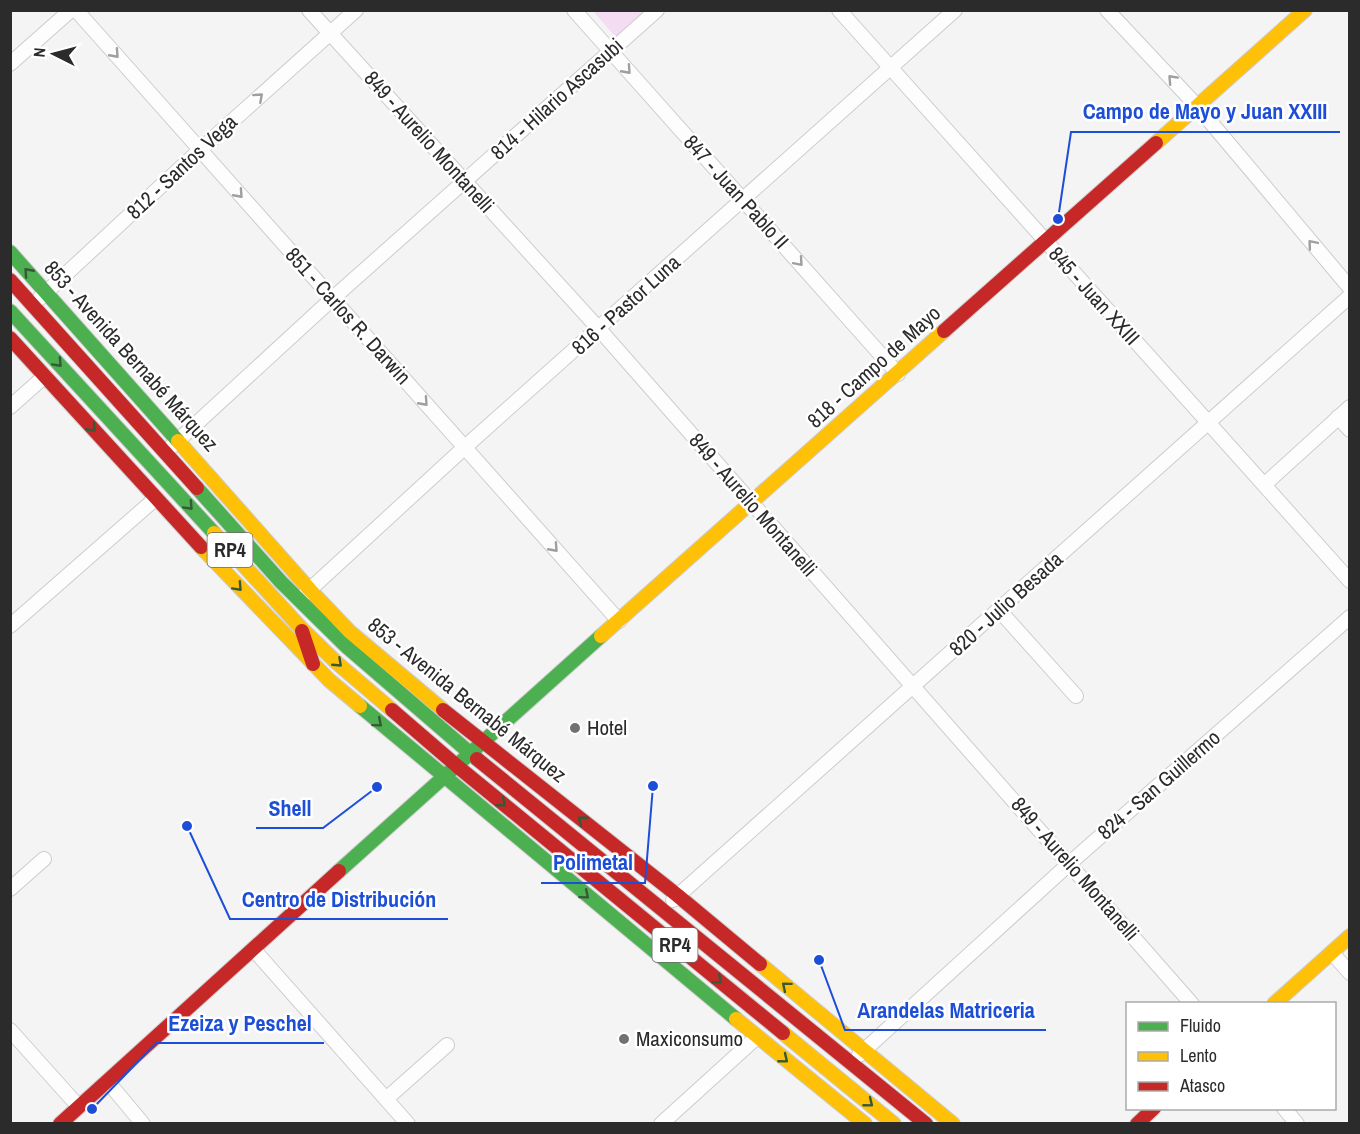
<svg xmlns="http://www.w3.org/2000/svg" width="1360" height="1134" viewBox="0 0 1360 1134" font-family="'Archivo Narrow',sans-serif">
<rect width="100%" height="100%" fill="#f5f4f5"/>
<!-- green -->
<path fill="#f4dcf3" d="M593,11h59l-34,29z"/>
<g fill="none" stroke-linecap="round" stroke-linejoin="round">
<defs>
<path id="street" d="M76,10l543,611
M309,10l290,319 593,675
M574,10l324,364
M839,10l511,571
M1107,10l90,96 153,182
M10,64l61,-54
M40,298l160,-148 156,-140
M10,407l35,-31
M1338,417l12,13
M172,446l160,-147 325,-289
M1264,485l86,-78
M305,594l160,-147 490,-437
M999,610l77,86
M10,626l145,-127
M10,889l34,-30
M673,900l677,-604
M254,950l154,174
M1332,953l18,20
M10,1030l69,77
M859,1055l211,-192 280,-246
M108,1082l35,42
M386,1099l61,-54
M1284,1108l13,16
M661,1124l96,-87"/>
<path id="fast" d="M10,252l168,189
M10,311l204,222
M197,488l84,94 66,65 130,112
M360,706l376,313
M339,871l262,-235"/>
<path id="slow" d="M1156,143l149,-133
M178,441l132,149 40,42 93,78
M214,533l87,95 36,35 55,47
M201,547l128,133 31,26
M601,636l343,-305
M760,964l193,160
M1274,1004l76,-68
M736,1019l129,105
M783,1033l111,91"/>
<path id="jam" d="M10,280l187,208
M944,331l212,-188
M10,338l191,209
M302,631l11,33
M392,710l65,56 326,267
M443,710l234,185 83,69
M477,759l449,365
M60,1124l279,-253
M1137,1124l17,-16"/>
</defs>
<!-- street casing -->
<use href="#street" stroke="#cdcccd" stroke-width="16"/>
<!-- fast casing -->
<use href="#fast" stroke="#cdcccd" stroke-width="16"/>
<!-- slow casing -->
<use href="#slow" stroke="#cdcccd" stroke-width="16"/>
<!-- jam casing -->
<use href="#jam" stroke="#cdcccd" stroke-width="16"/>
<!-- street -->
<use href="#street" stroke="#fefdfe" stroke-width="14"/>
<!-- fast -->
<use href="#fast" stroke="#4caf50" stroke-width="14"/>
<!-- slow -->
<use href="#slow" stroke="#ffc107" stroke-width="14"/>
<!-- jam -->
<use href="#jam" stroke="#c62828" stroke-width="14"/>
</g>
<!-- one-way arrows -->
<defs><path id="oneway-chevron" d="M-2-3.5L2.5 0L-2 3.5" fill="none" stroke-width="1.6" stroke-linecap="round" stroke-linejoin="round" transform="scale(1.5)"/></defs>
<g stroke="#a09e9f">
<use href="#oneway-chevron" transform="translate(115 54) rotate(48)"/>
<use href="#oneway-chevron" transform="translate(627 70) rotate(48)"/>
<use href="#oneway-chevron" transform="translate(1172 79) rotate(-133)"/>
<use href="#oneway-chevron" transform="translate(259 97) rotate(-42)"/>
<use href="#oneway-chevron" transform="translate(239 194) rotate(48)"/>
<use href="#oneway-chevron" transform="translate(1312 244) rotate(-130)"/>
<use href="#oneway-chevron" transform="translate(799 262) rotate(49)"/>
<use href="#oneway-chevron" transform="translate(424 402) rotate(48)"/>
<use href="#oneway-chevron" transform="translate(554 548) rotate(48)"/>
</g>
<g stroke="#375938">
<use href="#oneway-chevron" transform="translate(28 272) rotate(-132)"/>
<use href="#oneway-chevron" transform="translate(58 363) rotate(47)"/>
<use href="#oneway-chevron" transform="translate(92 428) rotate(48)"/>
<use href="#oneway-chevron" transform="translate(189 506) rotate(47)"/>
<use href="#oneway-chevron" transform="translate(238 587) rotate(47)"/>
<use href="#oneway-chevron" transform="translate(338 663) rotate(43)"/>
<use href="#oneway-chevron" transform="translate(378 723) rotate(40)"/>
<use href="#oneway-chevron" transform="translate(502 803) rotate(39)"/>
<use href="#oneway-chevron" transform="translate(582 820) rotate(-142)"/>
<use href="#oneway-chevron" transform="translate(585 895) rotate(40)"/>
<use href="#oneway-chevron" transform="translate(718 980) rotate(39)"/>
<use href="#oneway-chevron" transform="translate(786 986) rotate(-140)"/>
<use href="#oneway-chevron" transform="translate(784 1059) rotate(39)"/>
<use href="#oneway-chevron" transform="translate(869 1103) rotate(39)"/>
</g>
<!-- markers -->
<g fill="#727172" stroke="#fff" stroke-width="2">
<circle cx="575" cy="728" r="6"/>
<circle cx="624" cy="1039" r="6"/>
</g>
<g text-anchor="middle" stroke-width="5" stroke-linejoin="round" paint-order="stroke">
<!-- shield labels -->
<g fill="#fff" stroke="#6b6b6b" stroke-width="1.5">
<rect x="207.5" y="533" width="45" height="34" rx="4.5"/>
<rect x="652.5" y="928" width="45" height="34" rx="4.5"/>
</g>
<g font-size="20" font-weight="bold" fill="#2c2b2b">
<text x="230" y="557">RP4</text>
<text x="675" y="952">RP4</text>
</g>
<!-- street labels -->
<g font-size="21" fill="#2c2b2b" stroke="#fff">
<text transform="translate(557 99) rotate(-42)" y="7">814 - Hilario Ascasubi</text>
<text transform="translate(429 142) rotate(48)" y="7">849 - Aurelio Montanelli</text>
<text transform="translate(182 167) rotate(-43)" y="7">812 - Santos Vega</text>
<text transform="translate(736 192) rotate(48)" y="7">847 - Juan Pablo II</text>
<text transform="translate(1094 296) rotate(48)" y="7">845 - Juan XXIII</text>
<text transform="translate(626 305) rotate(-42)" y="7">816 - Pastor Luna</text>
<text transform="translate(348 316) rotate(48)" y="7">851 - Carlos R. Darwin</text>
<text transform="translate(131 356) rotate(48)" y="7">853 - Avenida Bernabé Márquez</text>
<text transform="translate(874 367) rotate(-42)" y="7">818 - Campo de Mayo</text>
<text transform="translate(753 505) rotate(49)" y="7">849 - Aurelio Montanelli</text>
<text transform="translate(1006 604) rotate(-42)" y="7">820 - Julio Besada</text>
<text transform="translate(467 700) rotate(39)" y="7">853 - Avenida Bernabé Márquez</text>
<text transform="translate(1159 785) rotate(-41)" y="7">824 - San Guillermo</text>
<text transform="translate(1075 869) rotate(49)" y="7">849 - Aurelio Montanelli</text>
</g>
<!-- poi labels -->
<g font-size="21" fill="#2c2b2b" stroke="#fff" text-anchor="start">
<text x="587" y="735">Hotel</text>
<text x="636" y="1046">Maxiconsumo</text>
</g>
</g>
<!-- callouts -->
<path fill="none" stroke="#1d4ed8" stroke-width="2" d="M1058 219L1071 132H1340M377 787L323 828H256M653 786L645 883H541M187 826L230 919H448M819 960L845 1030H1046M92 1109L156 1043H324"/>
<g fill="#1d4ed8" stroke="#fff" stroke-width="2">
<circle cx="1058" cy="219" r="6"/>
<circle cx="377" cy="787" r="6"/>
<circle cx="653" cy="786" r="6"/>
<circle cx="187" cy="826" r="6"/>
<circle cx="819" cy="960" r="6"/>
<circle cx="92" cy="1109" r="6"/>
</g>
<g font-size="22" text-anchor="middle" font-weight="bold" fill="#1d4ed8" stroke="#fff" stroke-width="5" stroke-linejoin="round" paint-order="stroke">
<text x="1205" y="119">Campo de Mayo y Juan XXIII</text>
<text x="290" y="816">Shell</text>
<text x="593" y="870">Polimetal</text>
<text x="339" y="907">Centro de Distribución</text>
<text x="946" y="1018">Arandelas Matriceria</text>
<text x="240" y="1031">Ezeiza y Peschel</text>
</g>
<!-- border -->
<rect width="1360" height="1134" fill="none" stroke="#2c2b2b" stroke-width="24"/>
<!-- legend -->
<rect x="1126" y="1002" width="210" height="108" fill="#ffffff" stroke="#abaaaa" stroke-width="1.5"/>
<rect x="1138" y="1022" width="30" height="9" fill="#4caf50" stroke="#abaaaa" stroke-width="1.5"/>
<text x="1180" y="1032" font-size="18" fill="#2c2b2b">Fluido</text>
<rect x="1138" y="1052" width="30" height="9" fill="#ffc107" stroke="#abaaaa" stroke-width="1.5"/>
<text x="1180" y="1062" font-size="18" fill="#2c2b2b">Lento</text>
<rect x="1138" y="1082" width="30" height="9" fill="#c62828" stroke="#abaaaa" stroke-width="1.5"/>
<text x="1180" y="1092" font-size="18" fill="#2c2b2b">Atasco</text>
<!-- north arrow -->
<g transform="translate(54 54) rotate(276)" stroke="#ffffff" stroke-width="4.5" paint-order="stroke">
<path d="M0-4.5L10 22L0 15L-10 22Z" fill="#2c2b2b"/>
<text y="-9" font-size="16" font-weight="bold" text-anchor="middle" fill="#2c2b2b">N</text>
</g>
</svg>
